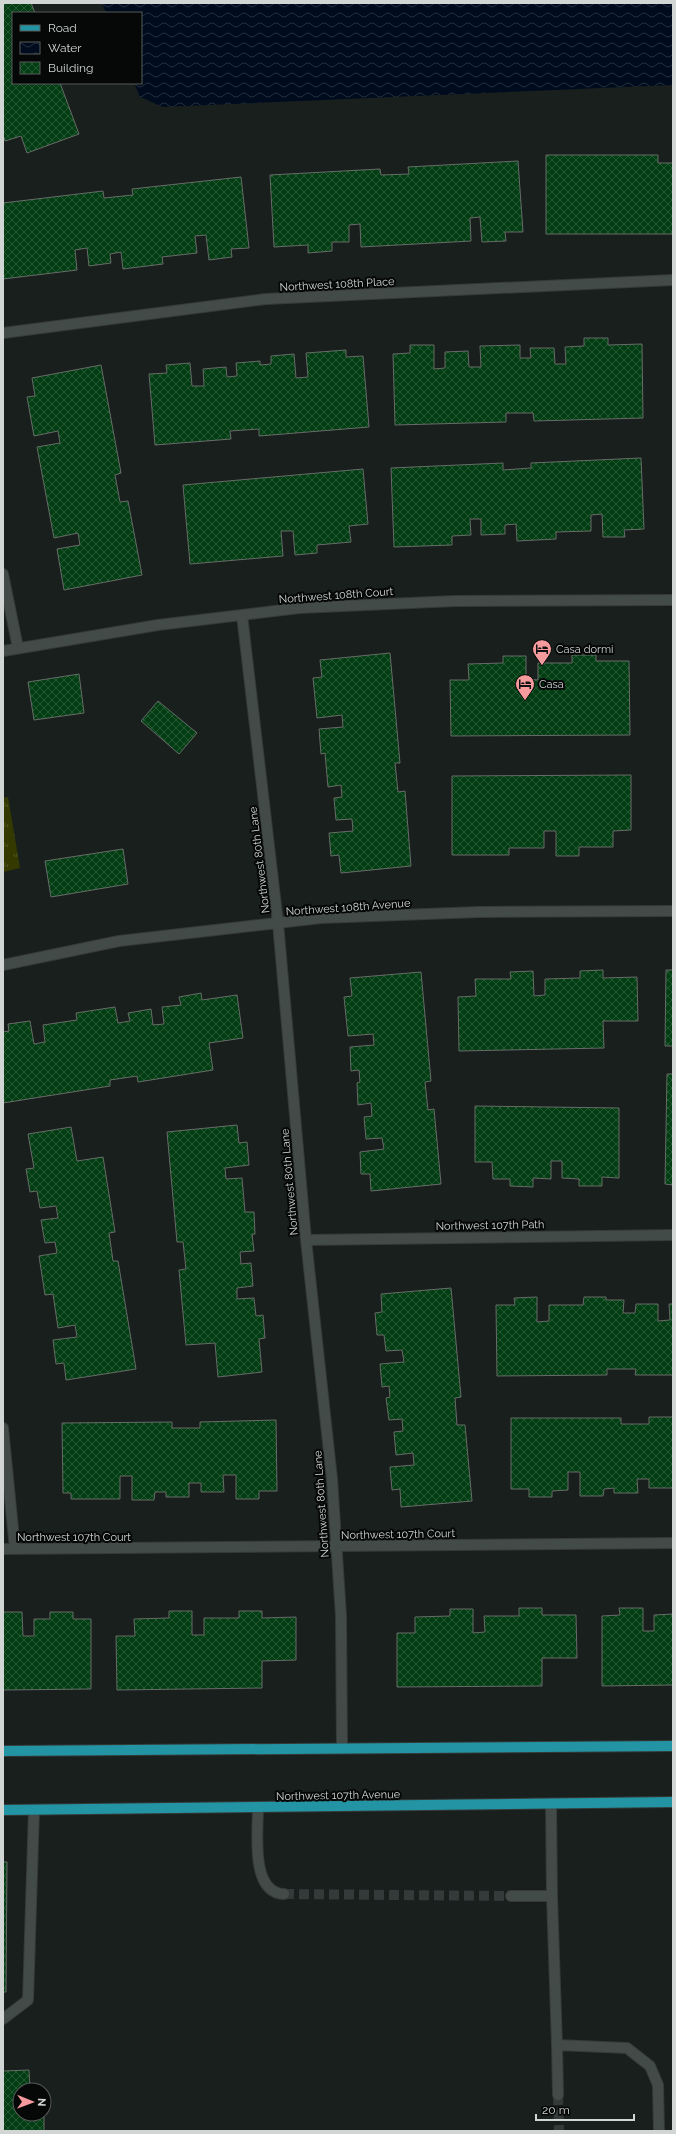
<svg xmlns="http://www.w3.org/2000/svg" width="676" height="2134" viewBox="0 0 676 2134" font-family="Raleway,sans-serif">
<defs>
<pattern id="grass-tufts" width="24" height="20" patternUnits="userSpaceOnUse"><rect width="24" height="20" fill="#343900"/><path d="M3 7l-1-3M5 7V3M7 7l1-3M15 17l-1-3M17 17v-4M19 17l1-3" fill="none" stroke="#505524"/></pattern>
<pattern id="water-waves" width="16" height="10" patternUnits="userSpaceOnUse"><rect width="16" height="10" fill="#000c1d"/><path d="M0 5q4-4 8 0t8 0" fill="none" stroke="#242f3d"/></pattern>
<pattern id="building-cross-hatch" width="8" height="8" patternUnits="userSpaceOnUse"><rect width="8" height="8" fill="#033d13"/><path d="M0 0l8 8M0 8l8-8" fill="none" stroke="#275834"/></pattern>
</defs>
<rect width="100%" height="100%" fill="#181f1d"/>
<!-- grass -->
<path fill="url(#grass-tufts)" d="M8,797l12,71 -17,4v-74z"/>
<!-- water -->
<path fill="url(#water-waves)" d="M102,3h571v82l-510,22 -23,-10 -6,-14h7v-70h-35z"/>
<!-- building -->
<path fill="url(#building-cross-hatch)" stroke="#676c67" d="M3,3h28l4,10h-22v70h47l19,51 -52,19 -6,-17 -16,5 -2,-6z
M546,155h112v8h15v71h-127z
M518,161l5,71h-18l1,9 -24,1 -2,-25 -10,1 1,23 -110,6 -1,-23 -11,1v17h-17v9l-24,2v-8l-34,2 -4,-72 110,-6 1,6 28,-1 -1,-7z
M241,177l8,71 -18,1 1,8 -23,3 -3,-25 -11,1 2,17 -35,4 1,7 -40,5 -2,-17 -11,2 1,9 -22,3 -2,-18 -12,2 2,20 -74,9v-76l100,-12 1,7 29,-3 -1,-6z
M584,338h24v7l34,-1 1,74 -109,3 -1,-8h-27v9l-111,3 -2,-71 17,-1v-8h24v24l11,-1v-16l23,-1 1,16h12l-1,-21 40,-1v13h11l-1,-10h24l1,16h11l-1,-17 19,-1z
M346,350v7l17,-1 6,71 -110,9v-7l-29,2 1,8 -76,6 -6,-71 18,-1 -1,-8 24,-2 2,23h12l-1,-17 23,-2 1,10 10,-1 -1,-13 24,-2v4l11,-1v-8l23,-2 2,24 12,-1 -2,-24z
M101,365l20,108 -6,2 5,27 8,-1 14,74 -78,15 -7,-41 23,-4 -2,-12 -24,5 -17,-91 23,-4 -2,-12 -24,5 -7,-39 8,-1 -3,-18z
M641,458l3,71 -20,1 1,7h-22l-1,-23 -11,1v16l-35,1v7l-39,2 -1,-17 -11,1v9l-24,1v-16h-11l1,16 -19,1v9l-58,2 -3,-79 112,-5v7l28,-2v-5z
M363,469l5,55 -19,2 2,16 -34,3v8l-22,2 -2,-24h-12l2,25 -93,8 -7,-79z
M390,653l10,110h-5l3,29 7,-1 6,75 -70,7 -2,-18 -8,1 -2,-23 24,-2 -1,-12 -16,1 -2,-22 8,-1 -1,-12 -13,2 -3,-34 -4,1 -2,-25 24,-2 -1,-12 -25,3 -4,-40 9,-1 -2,-17z
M572,655h24v6h33l1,74 -179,1 -1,-56h19l-1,-16 35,-1v-7h23v23l12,1v-17h34z
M79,674l5,39 -50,7 -6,-38z
M158,701l39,32 -18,21 -38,-33z
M631,775v55l-18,1v16h-34v9h-23v-25h-12v17h-35v7h-57v-79z
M123,849l5,35 -77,13 -6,-36z
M603,970v8l34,-1 1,44h-35l1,27 -145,3 -1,-54 18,-1 -1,-17h36l-1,-7 23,-1 1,25 11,-1v-16l35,-1v-7z
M666,970h7v76h-8z
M421,972l10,109 -6,1 3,28 6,-1 7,75 -70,7 -1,-17h-9l-1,-22 24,-3 -2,-11 -16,1 -2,-22 8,-1 -1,-13 -13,2 -1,-22 3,-1 -1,-12 -8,1 -1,-24 24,-2 -1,-11 -25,2 -4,-39 8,-1 -2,-18z
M201,993l1,7 35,-5 6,43 -34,5 4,27 -75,12 -1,-6 -27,4v6l-107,17v-71l6,-1 -1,-7 22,-3 4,23 11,-2 -2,-17 34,-5 -1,-7 39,-6 3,16 12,-2 -2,-8 23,-4 2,16 11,-1 -2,-17 19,-2 -2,-8z
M673,1064v121l-8,-1 2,-110h6z
M475,1106l144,2v70l-17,-1v9h-23v-7l-17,-1v-17h-11v18l-18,-1v9l-23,-1v-7h-17l-1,-17h-17z
M237,1125l2,18 8,-1 2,23 -24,3 1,11 16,-1 3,34h9l1,22h-3l2,17 -14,1 1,12 10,-1 2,23 -16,2v11l17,-1 2,18 7,-1 2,23 -6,1 3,33 -44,5 -3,-34 -29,2 -7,-75 7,-1 -3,-27h-6l-10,-110z
M71,1127l6,34 26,-4 12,75 -6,1 4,28h5l18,108 -70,11 -2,-17 -8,1 -3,-24 24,-3 -2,-12 -17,3 -5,-34 -8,1 -6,-39 18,-3 -2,-11 -10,1 -4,-23 17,-2 -2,-12 -16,2 -3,-17 -7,1 -4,-23 8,-1 -6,-34z
M451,1288l10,109 -6,1 2,27h8l7,76 -71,6 -1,-18 -8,1 -2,-23 24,-2 -1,-12 -17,2 -2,-23 9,-1 -1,-12 -13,1 -3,-22 4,-1 -1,-11 -7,1 -2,-23 24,-2 -2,-12 -16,1 -2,-16h-7l-2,-22 7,-1 -1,-18z
M537,1297v25l12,-1v-16h34l1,-8h22v3h18l-1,13h12l1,-9h22v17l12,-1 -1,-16h4v71h-38l1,-6h-29v6l-110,1 -1,-71h19l-1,-7z
M649,1417h24v71h-24v-9h-12l1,14h-24v-5l-10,1 -1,7h-23v-24h-12v18l-16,1v6h-23v-8h-18v-71h110v6h28z
M276,1420l1,71h-18v8h-23v-24h-13l1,17h-23v-9h-12v14h-23v-5h-11l-1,8h-22v-24h-12v23h-49v-6h-8l-1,-70 110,-1v6h28v-6z
M519,1608h23v7h34l1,43h-35v28l-145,1v-54h18v-16l35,-1v-7h23v24l12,-1 -1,-16h35z
M619,1608h24v23h11v-16l19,-1v71l-71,1v-70l18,-1z
M169,1611h23v24h12v-17h35v-7h23v7l34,-1v43l-34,1v27l-145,2 -1,-54h19l-1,-17 35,-1z
M3,1612h19l1,24h11v-17h16v-7h23v7h18v70l-88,1z
M3,1862h4l-1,130h-3z
M29,2070l1,20h-10v24l24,-1v18h-41v-60z"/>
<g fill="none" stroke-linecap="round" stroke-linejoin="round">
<!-- minor-tunnel -->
<path stroke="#343a39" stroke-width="10" stroke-dasharray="10 5" stroke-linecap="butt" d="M284,1894l227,2
M558,2095l1,36"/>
<defs>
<path id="minor" d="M3,333l263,-34 407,-19
M3,574l15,74
M242,615l36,308 28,317 26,239 9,137 1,132
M3,651l155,-26 141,-17 156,-7 218,-1
M3,965l116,-24 202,-23 158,-6 194,-1
M306,1240l367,-5
M3,1428l12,121
M3,1549l670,-6
M551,1804l1,92 5,149 70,3 23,18 8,19 1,46
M258,1808c0,23 -8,85 26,86
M511,1896h41
M3,2019l25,-19 6,-190
M557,2045l1,50"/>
<path id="major" d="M3,1751l670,-5
M3,1810l670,-8"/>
</defs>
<!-- minor casing -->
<use href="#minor" stroke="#353a38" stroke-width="12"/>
<!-- major casing -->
<use href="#major" stroke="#353a38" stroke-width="12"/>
<!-- minor -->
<use href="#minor" stroke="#434b49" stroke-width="10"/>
<!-- major -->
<use href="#major" stroke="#2394a4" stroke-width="10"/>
</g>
<!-- icons -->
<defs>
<symbol id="hotel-pin" viewBox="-11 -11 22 30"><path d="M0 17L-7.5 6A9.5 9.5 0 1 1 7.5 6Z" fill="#f59b9e" stroke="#060807"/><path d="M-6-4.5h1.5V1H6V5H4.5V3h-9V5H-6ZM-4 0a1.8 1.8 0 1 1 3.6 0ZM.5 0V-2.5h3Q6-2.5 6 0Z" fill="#111"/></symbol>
</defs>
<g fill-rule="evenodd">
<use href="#hotel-pin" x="531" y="638" width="22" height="30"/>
<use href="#hotel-pin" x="514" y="673" width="22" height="30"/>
</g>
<g text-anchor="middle" stroke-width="4" stroke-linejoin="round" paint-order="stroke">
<!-- street labels -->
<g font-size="11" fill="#d1d6d5" stroke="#060807">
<text transform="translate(337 284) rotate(-3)" y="4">Northwest 108th Place</text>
<text transform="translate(336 595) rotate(-4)" y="4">Northwest 108th Court</text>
<text transform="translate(259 860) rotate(-97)" y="4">Northwest 80th Lane</text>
<text transform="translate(348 907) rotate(-4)" y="4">Northwest 108th Avenue</text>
<text transform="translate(289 1182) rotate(-95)" y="4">Northwest 80th Lane</text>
<text transform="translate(490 1225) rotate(-1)" y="4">Northwest 107th Path</text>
<text transform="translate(321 1504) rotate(-94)" y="4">Northwest 80th Lane</text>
<text transform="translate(398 1534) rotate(-1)" y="4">Northwest 107th Court</text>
<text x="74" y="1541">Northwest 107th Court</text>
<text transform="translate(338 1795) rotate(-1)" y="4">Northwest 107th Avenue</text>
</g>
<!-- poi labels -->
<g font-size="11" fill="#d1d6d5" stroke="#060807" text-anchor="start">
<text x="556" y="653">Casa dormi</text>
<text x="539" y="688">Casa</text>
</g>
</g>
<!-- border -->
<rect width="676" height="2134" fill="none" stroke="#d1d6d5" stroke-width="8"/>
<!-- legend -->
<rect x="12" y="12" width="130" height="72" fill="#060807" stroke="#575a59"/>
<rect x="20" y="25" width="20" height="6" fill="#2394a4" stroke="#575a59"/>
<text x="48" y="32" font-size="12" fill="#d1d6d5">Road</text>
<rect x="20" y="42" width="20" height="12" fill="url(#water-waves)" stroke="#575a59"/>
<text x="48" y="52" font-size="12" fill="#d1d6d5">Water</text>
<rect x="20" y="62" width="20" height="12" fill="url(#building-cross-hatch)" stroke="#575a59"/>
<text x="48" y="72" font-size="12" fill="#d1d6d5">Building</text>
<!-- north arrow -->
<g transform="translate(32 2102) rotate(91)"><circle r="19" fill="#060807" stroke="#575a59"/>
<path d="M0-3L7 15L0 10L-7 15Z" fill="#f59b9e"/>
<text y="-6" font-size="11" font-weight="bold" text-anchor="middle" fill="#d1d6d5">N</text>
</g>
<!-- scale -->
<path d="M536 2114v6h98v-6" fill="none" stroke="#d1d6d5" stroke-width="2"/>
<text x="542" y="2114" font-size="12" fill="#d1d6d5" stroke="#060807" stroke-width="3" paint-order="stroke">20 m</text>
</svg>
